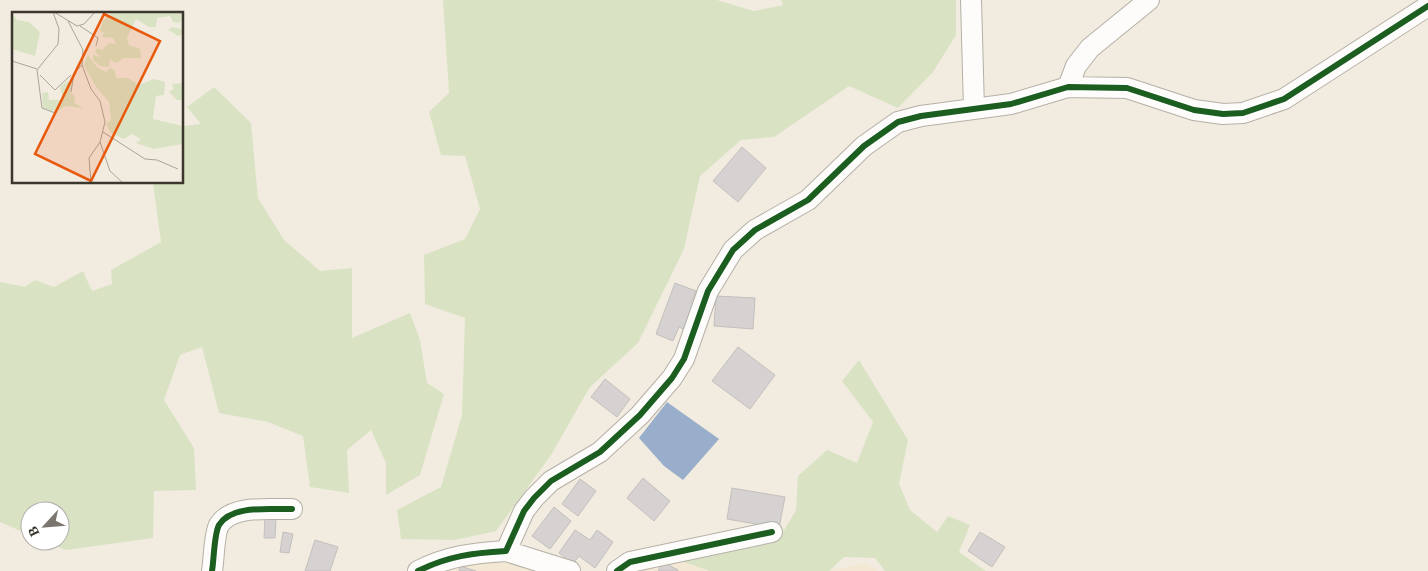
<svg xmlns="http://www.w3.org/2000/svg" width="1428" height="571" viewBox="0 0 1428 571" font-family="Spectral,serif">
<rect width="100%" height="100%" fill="#f2ece0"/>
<!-- built -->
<path fill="#f2e8d3" d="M468,559l59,6 16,6h-102z
M675,559l35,11 6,1h-80l13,-6z
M866,563l12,8h-53z"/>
<!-- green -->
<path fill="#d9e3c4" d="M443,0h274l37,11 29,-6 -2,-5h175v35l-23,37 -35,36 -49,-22 -75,51 -33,3 -41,36 -16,73 -46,94 -48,44 -39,68 -55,76 -41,9 -54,-1 -4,-29 44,-23 21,-72 3,-97 -40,-14 -1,-49 41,-16 15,-30 -15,-53 -24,-1 -12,-43 20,-19z
M214,87l37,36 7,75 26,42 36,31 32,-3v70l58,-25 10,27 7,43 17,11 -24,81 -34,20v-32l-15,-33 -24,20 2,43 -39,-6 -7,-51 -35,-14 -49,-9 -17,-66 -22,8 -16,45 30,48 2,42 -42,1 -1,47 -87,12 -23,-9h17v-30h-30v24l-30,-13v-240l25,5 10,-7 19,7 29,-16 9,20 20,-7 -1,-14 50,-28 -8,-59 29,-1 1,-56 18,-2 -14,-17z
M859,360l49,80 -9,44 11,26 27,22 11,-16 22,9 -11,27 27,19h-101l-10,-13 -31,-1 -15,14h-119l-35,-12 105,-22 16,-27 2,-34 29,-26 30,13 16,-41 -31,-41z"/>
<!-- water -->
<path fill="#98aeca" d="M667,402l52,37 -36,41 -19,-14 -25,-28z"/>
<!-- building -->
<path fill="#d6d2d1" stroke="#c3bfbd" d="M742,147l24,21 -28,34 -25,-21z
M675,283l21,8 -5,12 6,2 -10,26 -8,-4 -6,14 -17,-7z
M716,296l39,2 -2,31 -39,-3z
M738,347l37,28 -25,34 -38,-28z
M605,379l25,20 -13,18 -26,-20z
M643,478l27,23 -16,20 -27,-23z
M580,479l16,12 -18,25 -16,-12z
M732,488l53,9 -6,31 -52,-9z
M554,507l17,14 -21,28 -18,-13z
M265,516l11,1 -1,21h-11z
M575,530l15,10 7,-10 16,12 -18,26 -16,-12 -6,8 -14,-11z
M283,532l10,2 -4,19 -9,-1z
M980,532l25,15 -13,20 -24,-16z
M315,540l23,7 -8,24h-25z
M663,562l15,8v1h-20z
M460,566l16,5h-17z"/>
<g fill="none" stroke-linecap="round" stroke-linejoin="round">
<defs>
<path id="minor" d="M971,0l3,109
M1068,87l8,-21 14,-18 59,-48
M506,551l64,20
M212,571c2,-11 2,-37 7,-46 13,-21 52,-15 73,-16
M418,571c30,-15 55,-18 88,-20l18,-40 10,-13 17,-17 49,-29 40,-37 32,-37 12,-19 24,-68 25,-41 22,-20 53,-30 56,-54 34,-24 23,-6 90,-12 57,-17 59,1 67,22 29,4 20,-1 41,-14 144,-93
M617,571l13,-9 142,-30"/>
</defs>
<!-- minor casing -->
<use href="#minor" stroke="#b5b0a7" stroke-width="22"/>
<!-- minor -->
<use href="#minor" stroke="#fdfcfa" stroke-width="20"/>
<defs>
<path id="cycleway" d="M212,571c2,-11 2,-37 7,-46 13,-21 52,-15 73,-16
M418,571c30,-15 55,-18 88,-20l18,-40 10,-13 17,-17 49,-29 40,-37 32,-37 12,-19 24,-68 25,-41 22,-20 53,-30 56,-54 34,-24 23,-6 90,-12 57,-17 59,1 67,22 29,4 20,-1 41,-14 144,-93
M617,571l13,-9 142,-30"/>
</defs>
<!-- cycleway casing -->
<use href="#cycleway" stroke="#fff" stroke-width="9"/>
<!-- cycleway -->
<use href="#cycleway" stroke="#1b5e20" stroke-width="6"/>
</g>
<!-- overview -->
<g transform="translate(12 12)">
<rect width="171" height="171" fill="#f2ece0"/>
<path d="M101,0h70v22l-5,2 -10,-6 4,-3 10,2 -1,-9 -2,3 -6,-1 -3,-6 -13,2 -1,9h-7l-13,-8 -9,19 2,7 11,4 1,9h-18l-6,5 -7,-3 -1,7 -9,-1 -7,-6v-5l7,2 -5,-5 2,-4 5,2 7,-7 7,1 -3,-6 -11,-1 2,-4 -4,-2 3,-10zM0,1l5,7 12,2 11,10 -5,24 -23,-7zM76,43l9,12 9,5 4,-4 5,3 1,7h12l11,7 15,-6 11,3 -1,13 -8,1 -3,23 30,7v18l-29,5 -18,-6 5,-4 -9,-5 -8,5 -13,-6 -5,-9 5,-4 -2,-18 -13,-15 -12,-22zM56,69l2,2 3,-2 -3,11 5,5 -1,6 9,5 -17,-2 -11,6 -12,-4 -1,-15 6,-1 1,8h14l-3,-13zM172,71l-1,17h-6l-8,-8 5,-3 -2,-5z" fill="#d9e3c4"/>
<path fill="none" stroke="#a9a499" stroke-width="1" d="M41,0l6,17 -1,15 -21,26 5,38 13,5M42,0l23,14 7,-2 11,-12M56,9l15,29 -1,15 9,24 9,12 5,21 -5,20 -11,16 2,25M68,14l18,12 -2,8M0,49l25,8M28,63l15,15 16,-15M59,80l3,-19 8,-8M91,120l42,27 12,1 21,9M88,130l10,29 13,12"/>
<path fill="#e8590c" fill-opacity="0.15" stroke="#e8590c" stroke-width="2.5" d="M92,2l56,27 -69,140 -56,-27z"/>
<rect width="171" height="171" fill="none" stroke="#3b372f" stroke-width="2.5"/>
</g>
<!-- north arrow -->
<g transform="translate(45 526) rotate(244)"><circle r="24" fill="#ffffff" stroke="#b1afac"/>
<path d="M0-4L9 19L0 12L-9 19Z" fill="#7b766d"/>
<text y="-8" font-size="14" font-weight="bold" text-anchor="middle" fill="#3b372f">B</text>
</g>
</svg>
